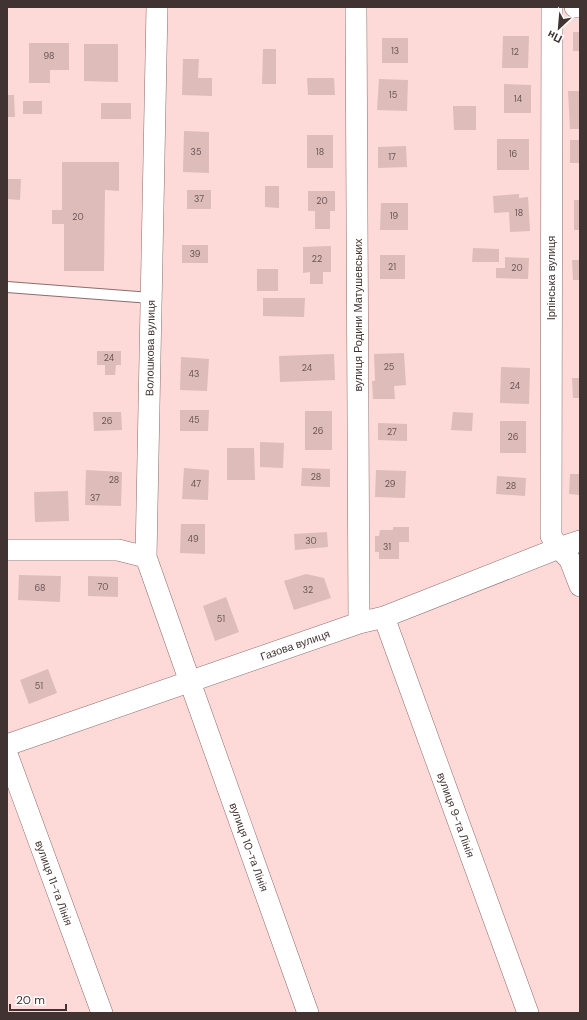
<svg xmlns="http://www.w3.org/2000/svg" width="587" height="1020" viewBox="0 0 587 1020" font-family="'DM Sans',sans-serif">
<rect width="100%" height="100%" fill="#fdd9d7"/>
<!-- building -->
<path fill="#debcba" d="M573,32h7v19h-7z
M503,36h26l-1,32h-26z
M382,38h26v25h-26z
M29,43h40v27h-19v13h-21z
M84,44h34v38l-34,-1z
M263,49h13v35h-14z
M183,59h16l-1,19h14v18l-30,-1z
M307,78h27l1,17h-27z
M379,79l29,1 -1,31 -30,-1z
M504,84l27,1v28h-27z
M568,91h12v38h-10z
M7,95h7l1,22h-8z
M23,101h19v13h-19z
M101,103h30v16h-30z
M453,106h23v24h-22z
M184,131l25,1v41l-26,-1z
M307,135h26v33h-26z
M497,139h32v31h-32z
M570,140h10v23h-10z
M406,146l1,21 -29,1v-21z
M62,162h57v29l-14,-1 -1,81h-40v-47h-12v-14h10z
M7,179h14l-1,21 -13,-1z
M265,186h14v22l-14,-1z
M187,190h24v19h-24z
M308,191h27v20h-5v18h-15v-18h-7z
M519,194v4l9,-1 2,34 -20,1 -1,-20 -15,1 -1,-17z
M574,200h6v30h-6z
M381,203h27v27h-28z
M182,245h26v18h-26z
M331,246v26h-8v12h-13v-12l-7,1v-26z
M473,248l26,1v13h-27z
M380,255h25v24h-25z
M505,257l24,1 -1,21 -32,-1v-10h9z
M572,260h8v20h-7z
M257,269h21v22h-21z
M263,298h42l-1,19 -41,-1z
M97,351h24v14h-5l-1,10h-10v-10h-8z
M404,353l2,32 -12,1 1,13h-22l-1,-18h3l-1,-27z
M334,354l1,26 -55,2 -1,-26z
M181,357l28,2 -2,32 -27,-1z
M501,367l29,1 -1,36 -29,-1z
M572,378h8v20h-7z
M180,410h29l-1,21h-28z
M305,411h27v39h-27z
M93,412h28l1,18 -28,1z
M453,412l20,1 -1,18 -21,-1z
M500,421h26v32h-26z
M378,423l29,1v17l-29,-1z
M260,442l24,1 -1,25 -23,-1z
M227,448h27l1,32h-28z
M184,468l25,2 -1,30 -26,-1z
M302,468l28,1v18l-29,-1z
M86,470l36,2 -1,34 -36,-1z
M376,470l30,1 -1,27 -30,-1z
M570,474h10v21l-11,-1z
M497,476l29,2 -1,18 -29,-2z
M68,491l1,30 -34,1 -1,-30z
M181,524h24v30l-25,-1z
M393,527h16v15h-10v17h-20v-7h-4v-16h4l1,-6h13z
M327,532l1,15 -33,3 -1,-16z
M306,574l18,4 7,20 -37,12 -10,-29z
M19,575l42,1 -1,26 -42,-2z
M88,576l30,1v20l-30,-1z
M226,597l13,35 -24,9 -12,-35z
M48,669l9,24 -28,11 -9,-24z"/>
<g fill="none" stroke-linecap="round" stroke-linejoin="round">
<defs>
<path id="service" d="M7,287l144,11"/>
<path id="minor" d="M157,7l-11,550 44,125 118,331
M356,7l3,616
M552,7l-1,529 8,12 11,12 10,26
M575,7h5
M7,550h111l28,7
M384,617l144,396
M7,745l352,-122 25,-6 175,-69 21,-7
M7,754l95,259"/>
</defs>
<!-- service casing -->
<use href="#service" stroke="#8c6d6b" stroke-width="12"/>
<!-- minor casing -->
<use href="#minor" stroke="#8c6d6b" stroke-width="22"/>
<!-- service -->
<use href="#service" stroke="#fff" stroke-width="10"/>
<!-- minor -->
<use href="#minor" stroke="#fff" stroke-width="21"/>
</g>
<g text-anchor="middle" stroke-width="3" stroke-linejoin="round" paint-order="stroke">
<!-- number labels -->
<g font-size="9" fill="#685554">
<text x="395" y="54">13</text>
<text x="515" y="55">12</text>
<text x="49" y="59">98</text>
<text x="393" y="98">15</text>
<text x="518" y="102">14</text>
<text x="196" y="155">35</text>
<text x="320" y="155">18</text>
<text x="513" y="157">16</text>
<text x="392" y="160">17</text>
<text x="199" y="202">37</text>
<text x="322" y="204">20</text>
<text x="519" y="216">18</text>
<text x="394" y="219">19</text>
<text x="78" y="220">20</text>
<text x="195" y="257">39</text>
<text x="317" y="262">22</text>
<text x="392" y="270">21</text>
<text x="517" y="271">20</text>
<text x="109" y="361">24</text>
<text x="389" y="370">25</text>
<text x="307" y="371">24</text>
<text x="194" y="377">43</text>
<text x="515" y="389">24</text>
<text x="194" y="423">45</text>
<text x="107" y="424">26</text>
<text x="318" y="434">26</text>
<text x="392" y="435">27</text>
<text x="513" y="440">26</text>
<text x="316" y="480">28</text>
<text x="114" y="483">28</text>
<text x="196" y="487">47</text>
<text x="390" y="487">29</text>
<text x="511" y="489">28</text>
<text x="95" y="501">37</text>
<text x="193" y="542">49</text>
<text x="311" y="544">30</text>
<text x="387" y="550">31</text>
<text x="103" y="590">70</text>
<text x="40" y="591">68</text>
<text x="308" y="593">32</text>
<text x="221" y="622">51</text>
<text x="39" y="689">51</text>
</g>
<!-- street labels -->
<g font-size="11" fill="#403332" stroke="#fff">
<text transform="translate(551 278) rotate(-90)" y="4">Ірпінська вулиця</text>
<text transform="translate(358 315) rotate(-90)" y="4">вулиця Родини Матушевських</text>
<text transform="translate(150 348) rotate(-89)" y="4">Волошкова вулиця</text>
<text transform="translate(295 645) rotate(-19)" y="4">Газова вулиця</text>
<text transform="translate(456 815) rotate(70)" y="4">вулиця 9-та Лінія</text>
<text transform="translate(249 847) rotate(70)" y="4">вулиця 10-та Лінія</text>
<text transform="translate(54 883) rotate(70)" y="4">вулиця 11-та Лінія</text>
</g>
</g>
<!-- border -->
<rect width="587" height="1020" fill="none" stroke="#403332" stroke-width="16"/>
<!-- north arrow -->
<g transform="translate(559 28) rotate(206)" stroke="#ffffff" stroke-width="3" paint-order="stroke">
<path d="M0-3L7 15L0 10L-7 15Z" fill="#403332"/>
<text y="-6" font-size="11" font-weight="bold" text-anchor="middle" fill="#403332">Пн</text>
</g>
<!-- scale -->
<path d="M10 1004v6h56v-6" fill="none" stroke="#403332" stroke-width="2"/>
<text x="16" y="1004" font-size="12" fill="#403332" stroke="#ffffff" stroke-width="3" paint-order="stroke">20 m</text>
</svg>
